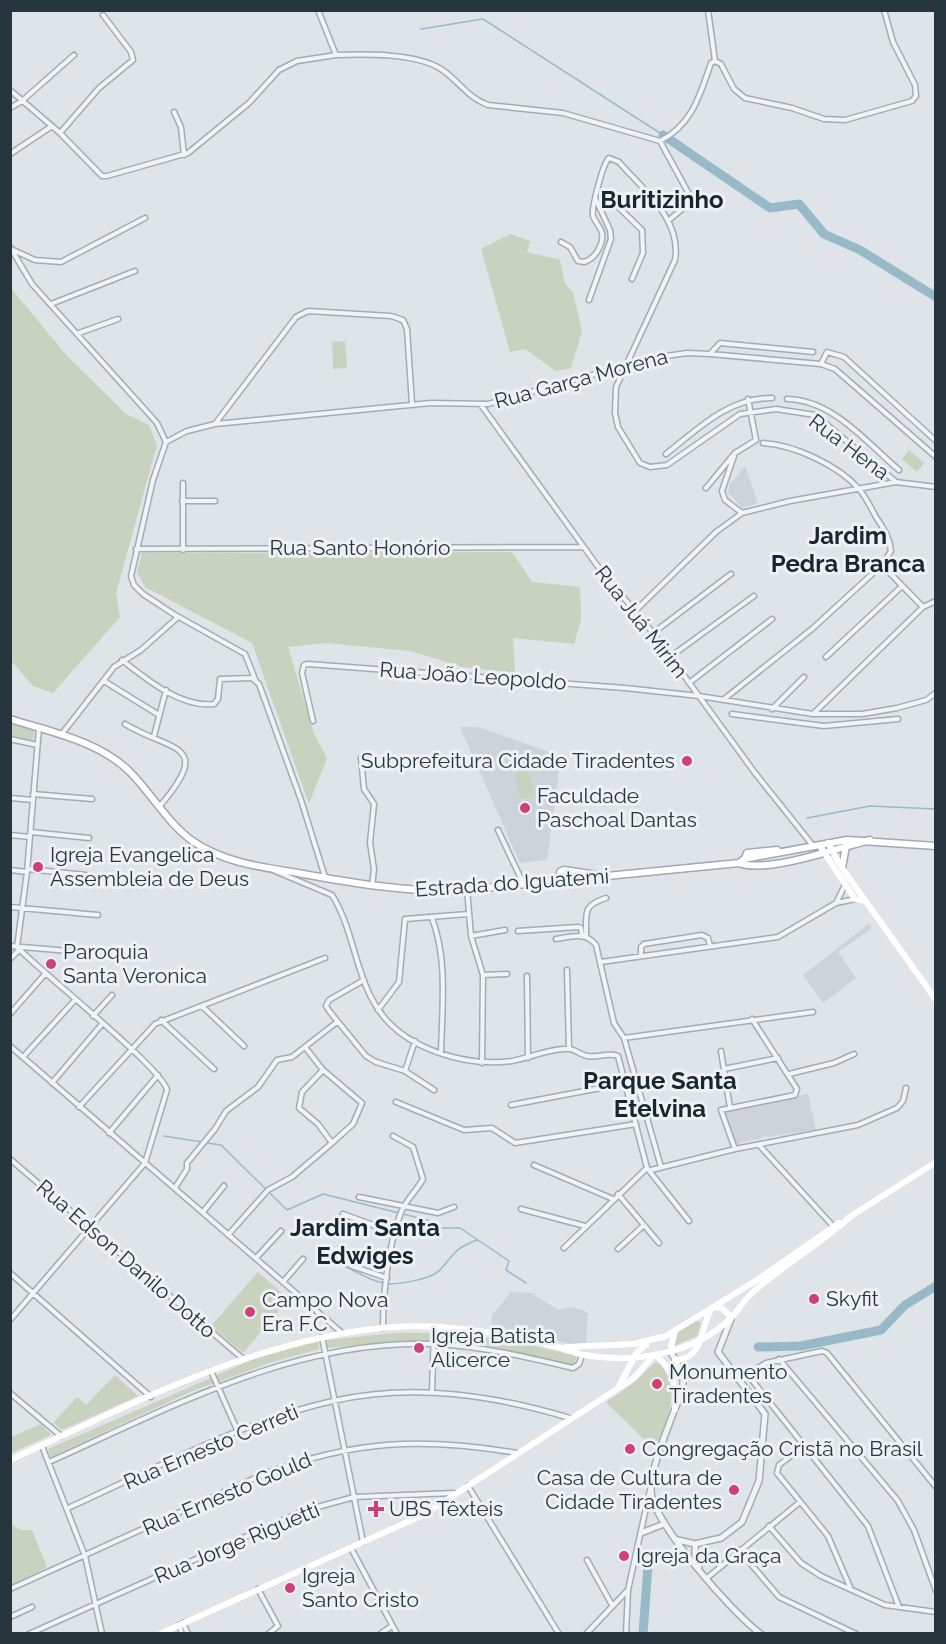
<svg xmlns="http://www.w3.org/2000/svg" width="946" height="1644" viewBox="0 0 946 1644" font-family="Raleway,sans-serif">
<rect width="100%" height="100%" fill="#dee4e8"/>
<!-- built -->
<path fill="#ccd4da" d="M745,466l13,37 -16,5 -14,-16 2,-8z
M460,727h18l83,29 -14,104 -27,3z
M870,923l1,6 -33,23 18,26 -33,25 -20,-28z
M808,1094l8,36 -49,7 -2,-2 -3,3 -27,6 -12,-34z
M511,1292l20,1 27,17 14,-3 13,4 3,3 -2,29 -14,2 -36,-10 -45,-6 1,-14z"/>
<!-- green -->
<path fill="#c8d2bf" d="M510,234l20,7 -3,11 33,8 5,24 8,8 9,39 -11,37 -15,3 -31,-22 -15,3 -29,-103z
M11,288l56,68 59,58 23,11 8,20 -41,148 4,24 -67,76 -20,-7 -22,-25z
M345,341l2,27 -14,1 -1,-27z
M909,450l15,13 -7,9 -15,-13z
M512,552l20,30 48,5 1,33 -7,24 -61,-6 2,35 -53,-6 -51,-16 -85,-8 -38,4 26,87 13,24 -18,46 -57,-161 -107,-56 -8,-15 5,-19z
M10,722l25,7 -3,13 -21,-6z
M528,771l7,26 -14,3 -7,-26z
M258,1272l31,27 -46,54 -32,-27z
M695,1319l6,5 -4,12 -26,11 7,-17z
M395,1333c63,-2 121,7 181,23l-1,9 -98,-22 -60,-2 -90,7 -1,-8z
M318,1341l1,8 -47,13 -82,30 -139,65 -3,-8 206,-90z
M655,1363l8,1c20,27 2,58 -8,86l-49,-48 25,-17z
M115,1375l23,21 -76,34 -9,-7 24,-26 9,8z
M41,1424l10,11 -40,18v-16z
M10,1524l11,6h11l15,37 -36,20z"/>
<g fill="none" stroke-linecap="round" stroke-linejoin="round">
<!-- stream -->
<path stroke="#98bac8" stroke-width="1.5" d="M421,29l62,-10 180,116
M807,818l63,-12 66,3
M164,1136l38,6
M207,1143l14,2 66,65 36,-16 108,27 10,7h19l49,33 -3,9 20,13
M344,1266c12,5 26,15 39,17 12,3 50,-4 58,-14 14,-17 15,-21 36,-29"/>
<!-- river -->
<path stroke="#98bac8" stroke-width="9" d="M663,135l107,73 29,-4 25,30 36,16 76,47
M758,1347l43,-1 80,-16 24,-25 31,-19
M643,1634l5,-69"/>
<defs>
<path id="minor" d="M318,10l18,45c29,-1 80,-2 105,14 17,11 27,29 47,36l75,8 97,28c32,-16 40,-46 51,-78l4,-2 6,3 13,25 11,9 47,10 32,11 21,1 67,-19 4,-5 -1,-11 -22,-43 -9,-32
M708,10l7,51
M10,90l50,43 42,43h5l81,-23 61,-50 30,-33 18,-9 39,-6
M10,108l12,-7 52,-46
M174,112l7,15 3,28
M60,133l39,-45 34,-28 -2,-8 -28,-37
M660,141l30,55 -3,9 -18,15
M10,154l42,-28
M598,204l16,-1 28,27 1,23 -11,26
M561,242l9,5 8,14 6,1c11,-3 20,-18 18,-29 -2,-7 -7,-11 -9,-17 -2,-7 10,-53 16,-58l10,4c24,28 63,57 56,98l-59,127 -1,26 3,14 22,36 10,4 17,-2 73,-51 36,-5 39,6 81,67
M10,247l22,37 125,139 9,19
M13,250l22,10 26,2 84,-44
M589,300l22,-61 -1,-9 -14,-30
M51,304l84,-33
M79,333l39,-14
M710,354l10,-11 93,9
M821,364l6,-12 17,5 92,84
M787,399c46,1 79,43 112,71
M481,405l118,163 54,65 102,140 59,74
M215,424l81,-107 12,-6 83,5 12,4 4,9 5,75
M666,454c33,-26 62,-56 106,-56
M734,456l-12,35 3,9 17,13
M706,488l29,-35 21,-13 -8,-41
M182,501h33
M136,549l447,-2
M183,550v-67
M882,565l41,42
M635,611l81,-79 26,-19 48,-12 106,-19 40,5
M177,616l68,38 10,25
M653,633l78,-59
M670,657l84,-61
M826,657l75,-70
M122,660c24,19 59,48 92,44l4,-5 2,-20 32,-1 7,6 42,116 24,77
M104,681l55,34
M689,683l83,-64
M723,700l89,-71 70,-64 9,-14c-1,-14 -8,-23 -15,-34 -5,-9 -10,-20 -17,-28 -21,-24 -65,-44 -96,-46
M772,709l32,-32
M732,714l92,12 74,-7
M813,714l110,-107 13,-6
M313,721l-11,-48 2,-8 4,-1 317,24 74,8 114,18h49l35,-6 29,-8 10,-7
M125,724c46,28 90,18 34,83
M61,735l53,-68 27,-17 36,-32 -2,-3 -32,-21 -9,-9 -3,-9 22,-96 13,-38 21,-11 28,-7 216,-21 57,1 165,-46 34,-5 23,1 111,10 14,5 101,88
M154,736l12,-46
M10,739l27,6
M361,758l3,31 10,15 -4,39 4,26 -2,17
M33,794l59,5
M10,798l23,2
M498,830l25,53
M31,832l58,6
M10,835l20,2
M28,869l57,6
M10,870l17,2
M275,871l57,24c22,35 23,80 46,114 27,41 89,58 134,52 16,-3 44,-14 58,-12 6,1 11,6 17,7 11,2 21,-4 31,0l29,112 42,53
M467,889l4,47 12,39 -1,88
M836,903l9,-18
M10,907l88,8
M432,918c16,42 10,90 9,135
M518,931l60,-4 3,1 1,7
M471,936l34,-6
M586,936c1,-22 -5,-30 20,-38
M556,939c14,-2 30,-8 40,6l18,78 10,15 37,129
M10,946l83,7
M641,956v-9l3,-3 58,-9 6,3 2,8
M10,959l10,-10
M601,962l177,-25 58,-34 19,-4
M567,970l2,79
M483,975l24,-1
M527,976l1,82
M364,980l-35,20 -3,6 4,6 36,44 10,6 29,9 29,19
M202,1006l42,40
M378,1010l21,-28 6,-63 63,-5
M10,1014l35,-40
M93,1016l19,-21
M161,1020l53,49
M624,1038l189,-26
M10,1046l332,287
M721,1051l9,57
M23,1057l52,-57
M724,1069l54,-11
M323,1070l39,33 -9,21 -21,19
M405,1071l10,-30
M789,1074l45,-11 20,-9
M52,1083l50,-59
M396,1102l68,28 28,-2 23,15 121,-19
M511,1105l116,-22
M79,1107l76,-83 170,-66
M109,1133l49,-58
M759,1145l74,81
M735,1149l-14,-39 74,-15 2,-6 -45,-70
M10,1159l232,199
M534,1165l79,34
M651,1170l84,-21 123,-24 39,-17 6,-7 3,-13
M175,1188l12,-19v-6l28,-34 11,-18 32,-24 19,-27 15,-3 45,-35
M618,1194l41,49
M359,1197l79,16 16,-6
M521,1209l64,17
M203,1212l21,-26
M343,1214l52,19
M228,1235l40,-45 24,-13 40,-34 -14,-19 -19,-16 3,-16 21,-22 -18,-23
M564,1248l83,-80
M618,1249l26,-24
M322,1250l30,16 35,12
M256,1258l25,-27
M10,1273l141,124
M283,1282l20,-23
M10,1320l135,-157 22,-73c-4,-21 -126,-118 -150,-143l10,-75 12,-144
M383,1328c0,-34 5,-81 17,-113 5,-15 16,-23 23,-36l-10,-32 -20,-11
M322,1337l41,205
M779,1359l119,142 16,29 22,61
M211,1371l27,61
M748,1375l120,151 31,81
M739,1380l27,-17 56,-12 5,2 109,134
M432,1392l2,-64
M10,1393l51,43
M42,1446l43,110 17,78
M804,1446l-25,19 -2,8 51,63 22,51
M49,1462c123,-55 246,-123 385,-118 47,2 93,13 139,24l6,-4 3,-9
M468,1486l91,148
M68,1508c82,-37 177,-88 265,-107 80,-18 160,-6 237,17
M769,1526l32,37 20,13 64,29 51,7
M351,1548l46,86
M739,1550l40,47 77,37
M587,1560l25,45
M707,1578l93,-76
M10,1589l254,-115c90,-34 159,-37 253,-21
M258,1589l20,37 -10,8
M10,1617l22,-10
M183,1623l5,11
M179,1625l3,9
M29,1634l274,-123 51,-14 100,-4
M380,1634l12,-8
M586,1634l41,-43
M626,1634l2,-44 22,-100"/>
<path id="tertiary" d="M670,1351c6,9 12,19 13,29 1,10 -5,22 -9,31 -8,22 -23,57 -23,79 -1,30 84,126 110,144
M641,1533l23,-9
M678,1540l17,4 26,-6 21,-16 17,-41 6,-67 -47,-62 13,-33
M695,1544v12l4,10"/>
<path id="primary" d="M10,719c41,13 89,22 120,53 22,22 38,52 64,70 31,21 68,25 104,31 53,10 103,18 157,18l284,-28c28,11 101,-16 131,-23
M744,862l3,-9 30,-3
M739,863l5,-4 103,-19 89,6
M842,868l4,-22
M560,880v-8l4,-2 33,5"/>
</defs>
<!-- minor casing -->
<use href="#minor" stroke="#a3acb2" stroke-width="7"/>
<!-- tertiary casing -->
<use href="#tertiary" stroke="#a3acb2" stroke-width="8"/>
<!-- primary casing -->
<use href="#primary" stroke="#9dabb4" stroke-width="9"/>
<!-- minor -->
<use href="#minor" stroke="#f1f4f6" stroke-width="4"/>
<!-- tertiary -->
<use href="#tertiary" stroke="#f1f4f6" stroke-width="5"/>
<!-- secondary -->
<path stroke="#fff" stroke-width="6" d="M828,843l14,25 94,132
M820,846l35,53 11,2
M848,1218l88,-56
M713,1307l9,1 9,9
M566,1347l68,-3 32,-8 91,-56 82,-57
M670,1351l5,-20
M656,1355c18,17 20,30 19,54
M675,1360c29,-1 25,-31 36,-51
M619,1386l18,-34 9,-7
M10,1460c119,-55 239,-118 371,-132 57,-6 117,4 172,18 11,2 21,7 31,9 49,9 110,-1 147,-37 7,-8 13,-17 21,-25 30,-27 67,-48 98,-76
M160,1634l265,-120 209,-136 20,-23"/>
<!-- primary -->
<use href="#primary" stroke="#fff" stroke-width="6"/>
</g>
<!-- markers -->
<g fill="#cf4174" stroke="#edf2f5" stroke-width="2">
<circle cx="687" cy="761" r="6"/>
<circle cx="525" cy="808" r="6"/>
<circle cx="38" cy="867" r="6"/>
<circle cx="51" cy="964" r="6"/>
<circle cx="814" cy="1299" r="6"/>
<circle cx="250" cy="1312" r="6"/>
<circle cx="419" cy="1348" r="6"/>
<circle cx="657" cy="1384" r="6"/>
<circle cx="630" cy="1449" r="6"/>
<circle cx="734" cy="1490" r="6"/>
<path d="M373 1500h6v6h6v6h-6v6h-6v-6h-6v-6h6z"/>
<circle cx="624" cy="1556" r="6"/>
<circle cx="290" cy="1588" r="6"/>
</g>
<g text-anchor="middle" stroke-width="6" stroke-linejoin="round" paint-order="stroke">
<!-- street labels -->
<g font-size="21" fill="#27353f" stroke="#edf2f5">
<text transform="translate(581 379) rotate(-15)" y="7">Rua Garça Morena</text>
<text transform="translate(849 447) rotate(37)" y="7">Rua Hena</text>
<text x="360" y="555">Rua Santo Honório</text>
<text transform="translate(641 622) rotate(52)" y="7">Rua Juá Mirim</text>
<text transform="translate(473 676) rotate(4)" y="7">Rua João Leopoldo</text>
<text transform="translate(512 883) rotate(-4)" y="7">Estrada do Iguatemi</text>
<text transform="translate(126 1259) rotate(41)" y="7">Rua Edson Danilo Dotto</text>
<text transform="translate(211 1447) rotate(-23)" y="7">Rua Ernesto Cerreti</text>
<text transform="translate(227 1494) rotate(-23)" y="7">Rua Ernesto Gould</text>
<text transform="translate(237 1543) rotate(-23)" y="7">Rua Jorge Riguetti</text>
</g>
<!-- poi labels -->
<g font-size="21" fill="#27353f" stroke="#edf2f5" text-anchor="start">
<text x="675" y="768" text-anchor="end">Subprefeitura Cidade Tiradentes</text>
<text x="537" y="803">Faculdade<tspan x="537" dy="24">Paschoal Dantas</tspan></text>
<text x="50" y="862">Igreja Evangelica<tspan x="50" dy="24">Assembleia de Deus</tspan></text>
<text x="63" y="959">Paroquia<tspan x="63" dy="24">Santa Veronica</tspan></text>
<text x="826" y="1306">Skyfit</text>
<text x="262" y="1307">Campo Nova<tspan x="262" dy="24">Era F.C</tspan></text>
<text x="431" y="1343">Igreja Batista<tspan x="431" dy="24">Alicerce</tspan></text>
<text x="669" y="1379">Monumento<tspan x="669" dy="24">Tiradentes</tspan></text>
<text x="642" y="1456">Congregação Cristã no Brasil</text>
<text x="722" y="1485" text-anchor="end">Casa de Cultura de<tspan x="722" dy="24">Cidade Tiradentes</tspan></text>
<text x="389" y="1516">UBS Têxteis</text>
<text x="636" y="1563">Igreja da Graça</text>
<text x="302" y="1583">Igreja<tspan x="302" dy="24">Santo Cristo</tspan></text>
</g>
<!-- quarter labels -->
<g font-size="24" font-weight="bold" fill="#19252f" stroke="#edf2f5">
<text x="662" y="208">Buritizinho</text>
<text x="848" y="544">Jardim<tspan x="848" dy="28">Pedra Branca</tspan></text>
<text x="660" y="1089">Parque Santa<tspan x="660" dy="28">Etelvina</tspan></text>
<text x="365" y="1236">Jardim Santa<tspan x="365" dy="28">Edwiges</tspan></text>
</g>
</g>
<!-- border -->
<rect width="946" height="1644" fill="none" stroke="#27353f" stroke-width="24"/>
</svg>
